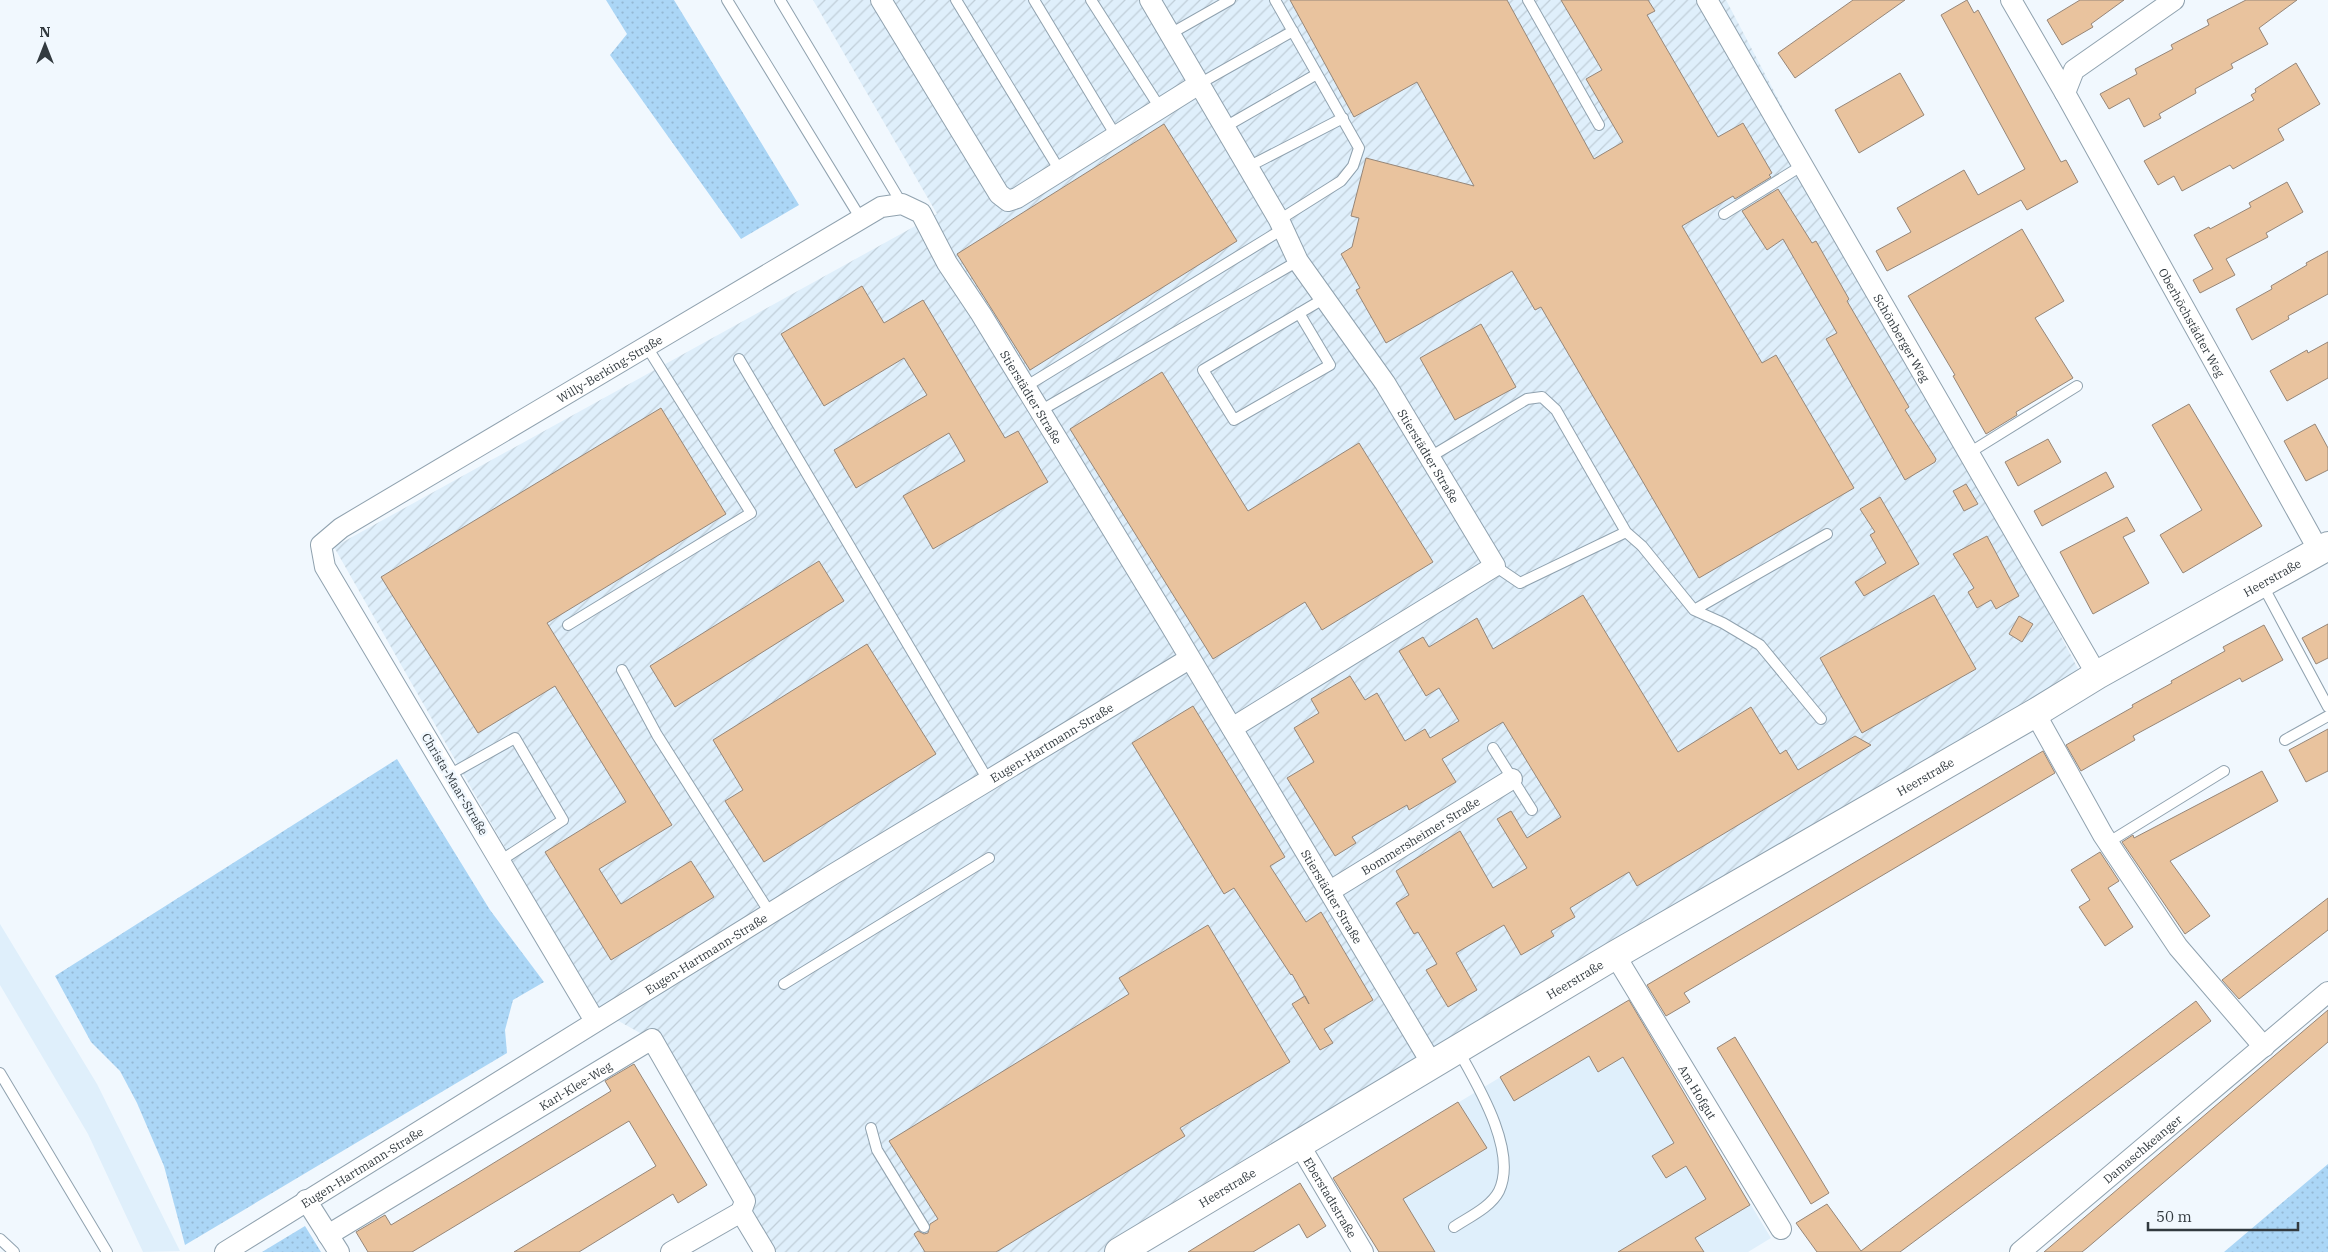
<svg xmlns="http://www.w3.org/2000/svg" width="2328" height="1252" viewBox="0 0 2328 1252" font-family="'IBM Plex Serif',serif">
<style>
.built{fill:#dfeffb}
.industrial{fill:url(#industrial-furrows)}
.grass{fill:url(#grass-dots)}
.building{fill:#e9c39e;stroke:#968678}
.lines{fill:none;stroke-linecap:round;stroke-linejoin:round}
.lane-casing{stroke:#90a2af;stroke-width:12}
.street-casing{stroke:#90a2af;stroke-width:22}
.secondary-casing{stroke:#90a2af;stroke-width:30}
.lane{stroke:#fff;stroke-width:10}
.street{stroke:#fff;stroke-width:20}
.secondary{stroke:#fff;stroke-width:28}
.labels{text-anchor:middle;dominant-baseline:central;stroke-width:5;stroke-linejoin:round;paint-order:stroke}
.street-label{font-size:12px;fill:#323a3f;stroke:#f1f8fe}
</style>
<defs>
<pattern id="industrial-furrows" width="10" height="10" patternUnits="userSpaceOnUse" patternTransform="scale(1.25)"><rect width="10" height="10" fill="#dfeffb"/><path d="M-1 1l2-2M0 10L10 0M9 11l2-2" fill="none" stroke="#c0ced8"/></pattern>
<pattern id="grass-dots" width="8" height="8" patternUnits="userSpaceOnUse" patternTransform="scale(1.25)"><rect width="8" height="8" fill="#abd6f6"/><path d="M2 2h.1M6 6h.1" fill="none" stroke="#94b8d4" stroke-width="1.8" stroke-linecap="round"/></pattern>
</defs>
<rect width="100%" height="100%" fill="#f1f8fe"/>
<path class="built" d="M 0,924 L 97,1084 L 180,1251 L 143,1252 L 88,1134 L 0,985 Z
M 1627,1001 L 1771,1238 L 1748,1252 L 1379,1252 L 1333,1178 Z"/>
<path class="industrial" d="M 813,0 L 1726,0 L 2086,684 L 1123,1252 L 768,1252 L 642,1034 L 597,1009 L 334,547 L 937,214 Z"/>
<path class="grass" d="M 606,0 L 674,0 L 799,205 L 741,239 L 610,55 L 627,34 Z
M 397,759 L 490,910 L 544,982 L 513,1000 L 505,1030 L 507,1053 L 185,1245 L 164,1166 L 137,1103 L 120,1071 L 91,1042 L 55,976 Z
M 2328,1164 L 2328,1252 L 2224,1252 Z
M 305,1226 L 321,1252 L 262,1252 Z"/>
<path class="building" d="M 1290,0 L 1507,0 L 1594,159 L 1623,142 L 1586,79 L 1602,70 L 1561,0 L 1648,0 L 1655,11 L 1647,15 L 1718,137 L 1743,123 L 1772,173 L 1769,175 L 1771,177 L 1735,199 L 1733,196 L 1682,226 L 1762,363 L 1776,355 L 1854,488 L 1699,578 L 1541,307 L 1535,310 L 1512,271 L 1386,343 L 1356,290 L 1360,288 L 1341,254 L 1352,247 L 1359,218 L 1351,216 L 1366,158 L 1474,186 L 1417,82 L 1354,117 Z
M 1853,0 L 1905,0 L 1795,78 L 1778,53 Z
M 1967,0 L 1974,13 L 1978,10 L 2061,162 L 2066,160 L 2078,182 L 2027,210 L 2021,200 L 1887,271 L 1876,251 L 1911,232 L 1897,208 L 1964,170 L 1978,195 L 2025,169 L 1941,15 Z
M 2080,0 L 2124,0 L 2091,24 L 2093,27 L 2062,45 L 2047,20 Z
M 2246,0 L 2297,0 L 2259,28 L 2268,44 L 2231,64 L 2233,68 L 2195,89 L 2196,93 L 2159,114 L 2161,118 L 2144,127 L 2129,98 L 2109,109 L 2100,94 L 2137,74 L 2135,69 L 2173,49 L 2171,45 L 2209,25 L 2207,20 Z
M 2296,63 L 2320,104 L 2278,129 L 2284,140 L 2233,169 L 2230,165 L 2182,191 L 2174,176 L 2158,185 L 2144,161 L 2254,100 L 2251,95 L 2256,92 L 2255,89 Z
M 1900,73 L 1924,115 L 1859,153 L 1835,110 Z
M 1164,124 L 1237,241 L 1030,370 L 957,254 Z
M 2287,182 L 2303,212 L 2266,233 L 2268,237 L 2226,259 L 2235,275 L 2200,293 L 2193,280 L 2213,269 L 2194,235 L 2209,227 L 2210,229 L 2251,207 L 2249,203 Z
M 1778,189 L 1812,243 L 1816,241 L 1849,299 L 1847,301 L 1909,407 L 1905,410 L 1936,459 L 1935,462 L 1905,480 L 1826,339 L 1837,333 L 1783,239 L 1767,250 L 1742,211 Z
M 2022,229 L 2064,301 L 2035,318 L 2073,378 L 2016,412 L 2017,415 L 1986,434 L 1953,376 L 1955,375 L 1908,296 Z
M 2328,251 L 2328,294 L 2288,316 L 2289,319 L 2252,340 L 2236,309 L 2272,289 L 2271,286 L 2307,265 L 2306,263 Z
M 862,286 L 884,323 L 923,300 L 1005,438 L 1018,431 L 1048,482 L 933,549 L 903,496 L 965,461 L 949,433 L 856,488 L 834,450 L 927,395 L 904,358 L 824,406 L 781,334 Z
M 1481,324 L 1516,387 L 1455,420 L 1420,358 Z
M 2328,342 L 2328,378 L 2287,401 L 2270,371 L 2307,350 L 2308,353 Z
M 1162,372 L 1248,511 L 1359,443 L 1433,562 L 1322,630 L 1305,602 L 1213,659 L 1070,429 Z
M 2189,404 L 2262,526 L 2183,573 L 2160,535 L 2202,510 L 2152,425 Z
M 661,408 L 726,514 L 547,623 L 672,825 L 599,869 L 621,904 L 691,861 L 714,897 L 611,960 L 545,852 L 626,802 L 555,686 L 478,733 L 381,577 Z
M 2315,424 L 2328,448 L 2328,470 L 2306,481 L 2284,441 Z
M 2048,439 L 2061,462 L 2018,486 L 2005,462 Z
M 2106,472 L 2114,487 L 2042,526 L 2034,511 Z
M 1966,484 L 1978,504 L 1964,511 L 1953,491 Z
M 1880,497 L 1919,564 L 1864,596 L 1855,582 L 1886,563 L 1870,535 L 1875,532 L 1860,509 Z
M 2127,517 L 2135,531 L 2123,537 L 2149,583 L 2093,614 L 2060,552 Z
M 1987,536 L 2019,596 L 1996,609 L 1991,600 L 1977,608 L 1968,592 L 1974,588 L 1953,554 Z
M 819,561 L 844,601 L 675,707 L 650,666 Z
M 1583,595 L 1678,752 L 1751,707 L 1780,754 L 1786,750 L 1798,770 L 1855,736 L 1871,745 L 1637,886 L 1629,872 L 1570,908 L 1575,917 L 1551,931 L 1554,936 L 1521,955 L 1504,925 L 1456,953 L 1477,990 L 1448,1007 L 1426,970 L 1437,964 L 1418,932 L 1414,934 L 1396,903 L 1409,895 L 1396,871 L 1460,831 L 1493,888 L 1527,868 L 1497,819 L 1511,811 L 1527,838 L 1561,817 L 1503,722 L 1442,759 L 1456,782 L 1409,810 L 1407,805 L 1352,837 L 1356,843 L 1335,856 L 1287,778 L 1314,762 L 1294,728 L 1319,713 L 1311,699 L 1350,676 L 1365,700 L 1377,693 L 1405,741 L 1425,729 L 1430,738 L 1459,721 L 1439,688 L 1426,696 L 1399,651 L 1423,637 L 1429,647 L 1477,618 L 1493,649 Z
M 1934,595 L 1976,669 L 1862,733 L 1820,658 Z
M 2019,616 L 2033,624 L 2022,642 L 2009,634 Z
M 2328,624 L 2328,658 L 2316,664 L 2302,638 Z
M 2264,625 L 2283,660 L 2242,682 L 2240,678 L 2133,736 L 2135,740 L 2081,771 L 2066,745 L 2133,707 L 2132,705 L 2172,683 L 2171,681 L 2225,651 L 2223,647 Z
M 867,644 L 936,754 L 764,862 L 725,801 L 743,790 L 713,740 Z
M 1193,706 L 1285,857 L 1270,866 L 1306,922 L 1321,912 L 1373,1000 L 1324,1029 L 1333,1043 L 1320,1050 L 1292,1004 L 1305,996 L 1309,1004 L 1292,974 L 1291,975 L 1234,888 L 1224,894 L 1132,743 Z
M 2328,729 L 2328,771 L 2306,782 L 2289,750 Z
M 2043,751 L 2055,773 L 1684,993 L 1690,1002 L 1666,1016 L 1647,985 Z
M 2262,771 L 2278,801 L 2170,861 L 2210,916 L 2185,934 L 2122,842 L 2133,835 L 2134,838 Z
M 2100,852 L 2119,881 L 2108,888 L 2133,927 L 2105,946 L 2079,907 L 2090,900 L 2071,870 Z
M 2328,898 L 2328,930 L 2239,999 L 2222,980 Z
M 1208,925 L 1290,1062 L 1180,1128 L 1185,1136 L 996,1252 L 925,1252 L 914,1234 L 918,1231 L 924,1234 L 928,1233 L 930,1224 L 938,1219 L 889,1141 L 1129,994 L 1119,978 Z
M 1629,1000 L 1750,1205 L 1695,1238 L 1704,1252 L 1618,1252 L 1706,1199 L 1686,1166 L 1666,1178 L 1652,1156 L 1674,1143 L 1623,1057 L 1598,1072 L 1589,1056 L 1514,1101 L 1500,1077 Z
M 2196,1001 L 2211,1021 L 1900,1252 L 1817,1252 L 1796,1223 L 1827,1204 L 1861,1251 Z
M 2328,1010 L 2328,1042 L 2087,1248 L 2082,1252 L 2044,1252 Z
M 1735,1037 L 1829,1193 L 1811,1204 L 1717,1048 Z
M 634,1064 L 707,1185 L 678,1203 L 673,1194 L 579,1252 L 514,1252 L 656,1166 L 629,1121 L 412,1252 L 368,1252 L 356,1232 L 385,1215 L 391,1225 L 466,1180 L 611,1091 L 605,1081 Z
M 1458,1102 L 1487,1148 L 1403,1199 L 1435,1252 L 1379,1252 L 1333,1178 Z
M 1300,1183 L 1326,1226 L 1307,1238 L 1299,1224 L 1253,1252 L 1188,1252 Z"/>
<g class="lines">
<defs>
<path id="lane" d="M 727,0 L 861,219
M 780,0 L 902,204
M 956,0 L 1060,171
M 1034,0 L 1116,136
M 1091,0 L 1160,108
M 1275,0 L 1359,148 L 1353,166 L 1341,181 L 1279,220
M 1528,0 L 1599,125
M 1170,34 L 1230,0
M 1199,84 L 1293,31
M 1225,127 L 1317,74
M 1248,167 L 1343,118
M 1724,214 L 1803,165
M 1299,313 L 1330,365 L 1234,420 L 1203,370 L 1325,298
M 739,359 L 988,780
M 1025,387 L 1283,229
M 1040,411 L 1298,261
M 1969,453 L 2077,386
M 1430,457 L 1527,399 L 1542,397 L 1556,410 L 1626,532
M 1495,566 L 1520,583 L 1626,532 L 1642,546 L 1694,610 L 1723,623 L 1760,645 L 1821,719
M 2262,584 L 2328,707
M 1694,610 L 1827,534
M 568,625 L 751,513 L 647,347
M 622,670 L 657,735 L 770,913
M 2285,740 L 2328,716
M 1493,748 L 1532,810
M 449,775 L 515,738 L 563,820 L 500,861
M 2109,842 L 2224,771
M 784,984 L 989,858
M 0,1073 L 107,1252
M 871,1128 L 877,1150 L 924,1227
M 1454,1227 C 1469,1217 1491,1207 1499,1191 C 1518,1151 1477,1084 1458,1050
M 0,1239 L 14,1252"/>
<g id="street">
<path d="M 881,0 L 999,194 L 1008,201 L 1017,198 L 1199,84"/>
<path id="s1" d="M 1150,0 L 1279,220 L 1298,261 L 1385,383 L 1495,566 L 1232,728"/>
<path id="s2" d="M 1707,0 L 2097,675"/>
<path d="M 2011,0 L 2065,93"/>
<path id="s3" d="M 2174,0 L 2074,70 L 2065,93 L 2319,551"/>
<path d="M 2035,713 L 2103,835 L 2178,947 L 2264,1047"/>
<path id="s4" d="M 1330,891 L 1512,779"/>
<path id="s5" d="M 1615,955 L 1781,1229"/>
<path id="s6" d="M 595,1021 L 325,567 L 321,545 L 341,528 L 881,207 L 902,204 L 921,213 L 947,263 L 981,314 L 1168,621 L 1432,1064"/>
<path id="s7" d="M 1299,1144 L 1363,1252"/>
<path d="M 306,1200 L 339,1252"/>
<path id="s8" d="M 328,1235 L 652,1039 L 745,1201 L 741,1212"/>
<path id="s9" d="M 225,1252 L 832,875 L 1189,659"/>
<path d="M 671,1252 L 741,1212 L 765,1252"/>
<path id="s10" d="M 2020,1252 L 2328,992"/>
</g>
<g id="secondary">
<path id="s11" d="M 1119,1252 L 1615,955 L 2035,713 L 2097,675 L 2328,546"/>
</g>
</defs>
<use href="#lane" class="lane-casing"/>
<use href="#street" class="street-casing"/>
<use href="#secondary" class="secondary-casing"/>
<use href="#lane" class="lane"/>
<use href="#street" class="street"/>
<use href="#secondary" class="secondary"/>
</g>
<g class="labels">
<g class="street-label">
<text stroke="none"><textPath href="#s3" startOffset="409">Oberhöchstädter Weg</textPath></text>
<text stroke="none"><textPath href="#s2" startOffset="390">Schönberger Weg</textPath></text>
<text stroke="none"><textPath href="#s6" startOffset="889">Willy-Berking-Straße</textPath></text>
<text stroke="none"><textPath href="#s6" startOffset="1462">Stierstädter Straße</textPath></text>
<text stroke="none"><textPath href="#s1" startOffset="535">Stierstädter Straße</textPath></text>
<text stroke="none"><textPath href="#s11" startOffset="1336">Heerstraße</textPath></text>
<text stroke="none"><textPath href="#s9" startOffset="971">Eugen-Hartmann-Straße</textPath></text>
<text stroke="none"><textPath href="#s11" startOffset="936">Heerstraße</textPath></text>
<text transform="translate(455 784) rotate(59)">Christa-Maar-Straße</text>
<text stroke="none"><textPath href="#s4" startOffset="106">Bommersheimer Straße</textPath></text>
<text stroke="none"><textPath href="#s6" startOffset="2045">Stierstädter Straße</textPath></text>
<text stroke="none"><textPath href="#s9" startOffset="566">Eugen-Hartmann-Straße</textPath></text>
<text stroke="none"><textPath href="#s11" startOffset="531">Heerstraße</textPath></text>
<text stroke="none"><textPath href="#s8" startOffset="289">Karl-Klee-Weg</textPath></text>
<text stroke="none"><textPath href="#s5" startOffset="160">Am Hofgut</textPath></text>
<text stroke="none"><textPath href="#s10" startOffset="160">Damaschkeanger</textPath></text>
<text stroke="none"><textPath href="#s9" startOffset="161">Eugen-Hartmann-Straße</textPath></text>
<text stroke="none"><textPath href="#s11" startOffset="126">Heerstraße</textPath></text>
<text stroke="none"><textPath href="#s7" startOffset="62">Eberstadtstraße</textPath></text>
</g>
</g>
<g transform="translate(45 45)" stroke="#f1f8fe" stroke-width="4" paint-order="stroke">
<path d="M0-4L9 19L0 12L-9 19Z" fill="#323a3f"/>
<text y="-8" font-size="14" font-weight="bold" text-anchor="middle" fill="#323a3f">N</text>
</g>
<path d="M2148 1222v8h150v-8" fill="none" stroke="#323a3f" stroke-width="2.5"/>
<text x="2156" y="1222" font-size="15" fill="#323a3f" stroke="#f1f8fe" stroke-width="4" paint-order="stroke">50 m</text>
</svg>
